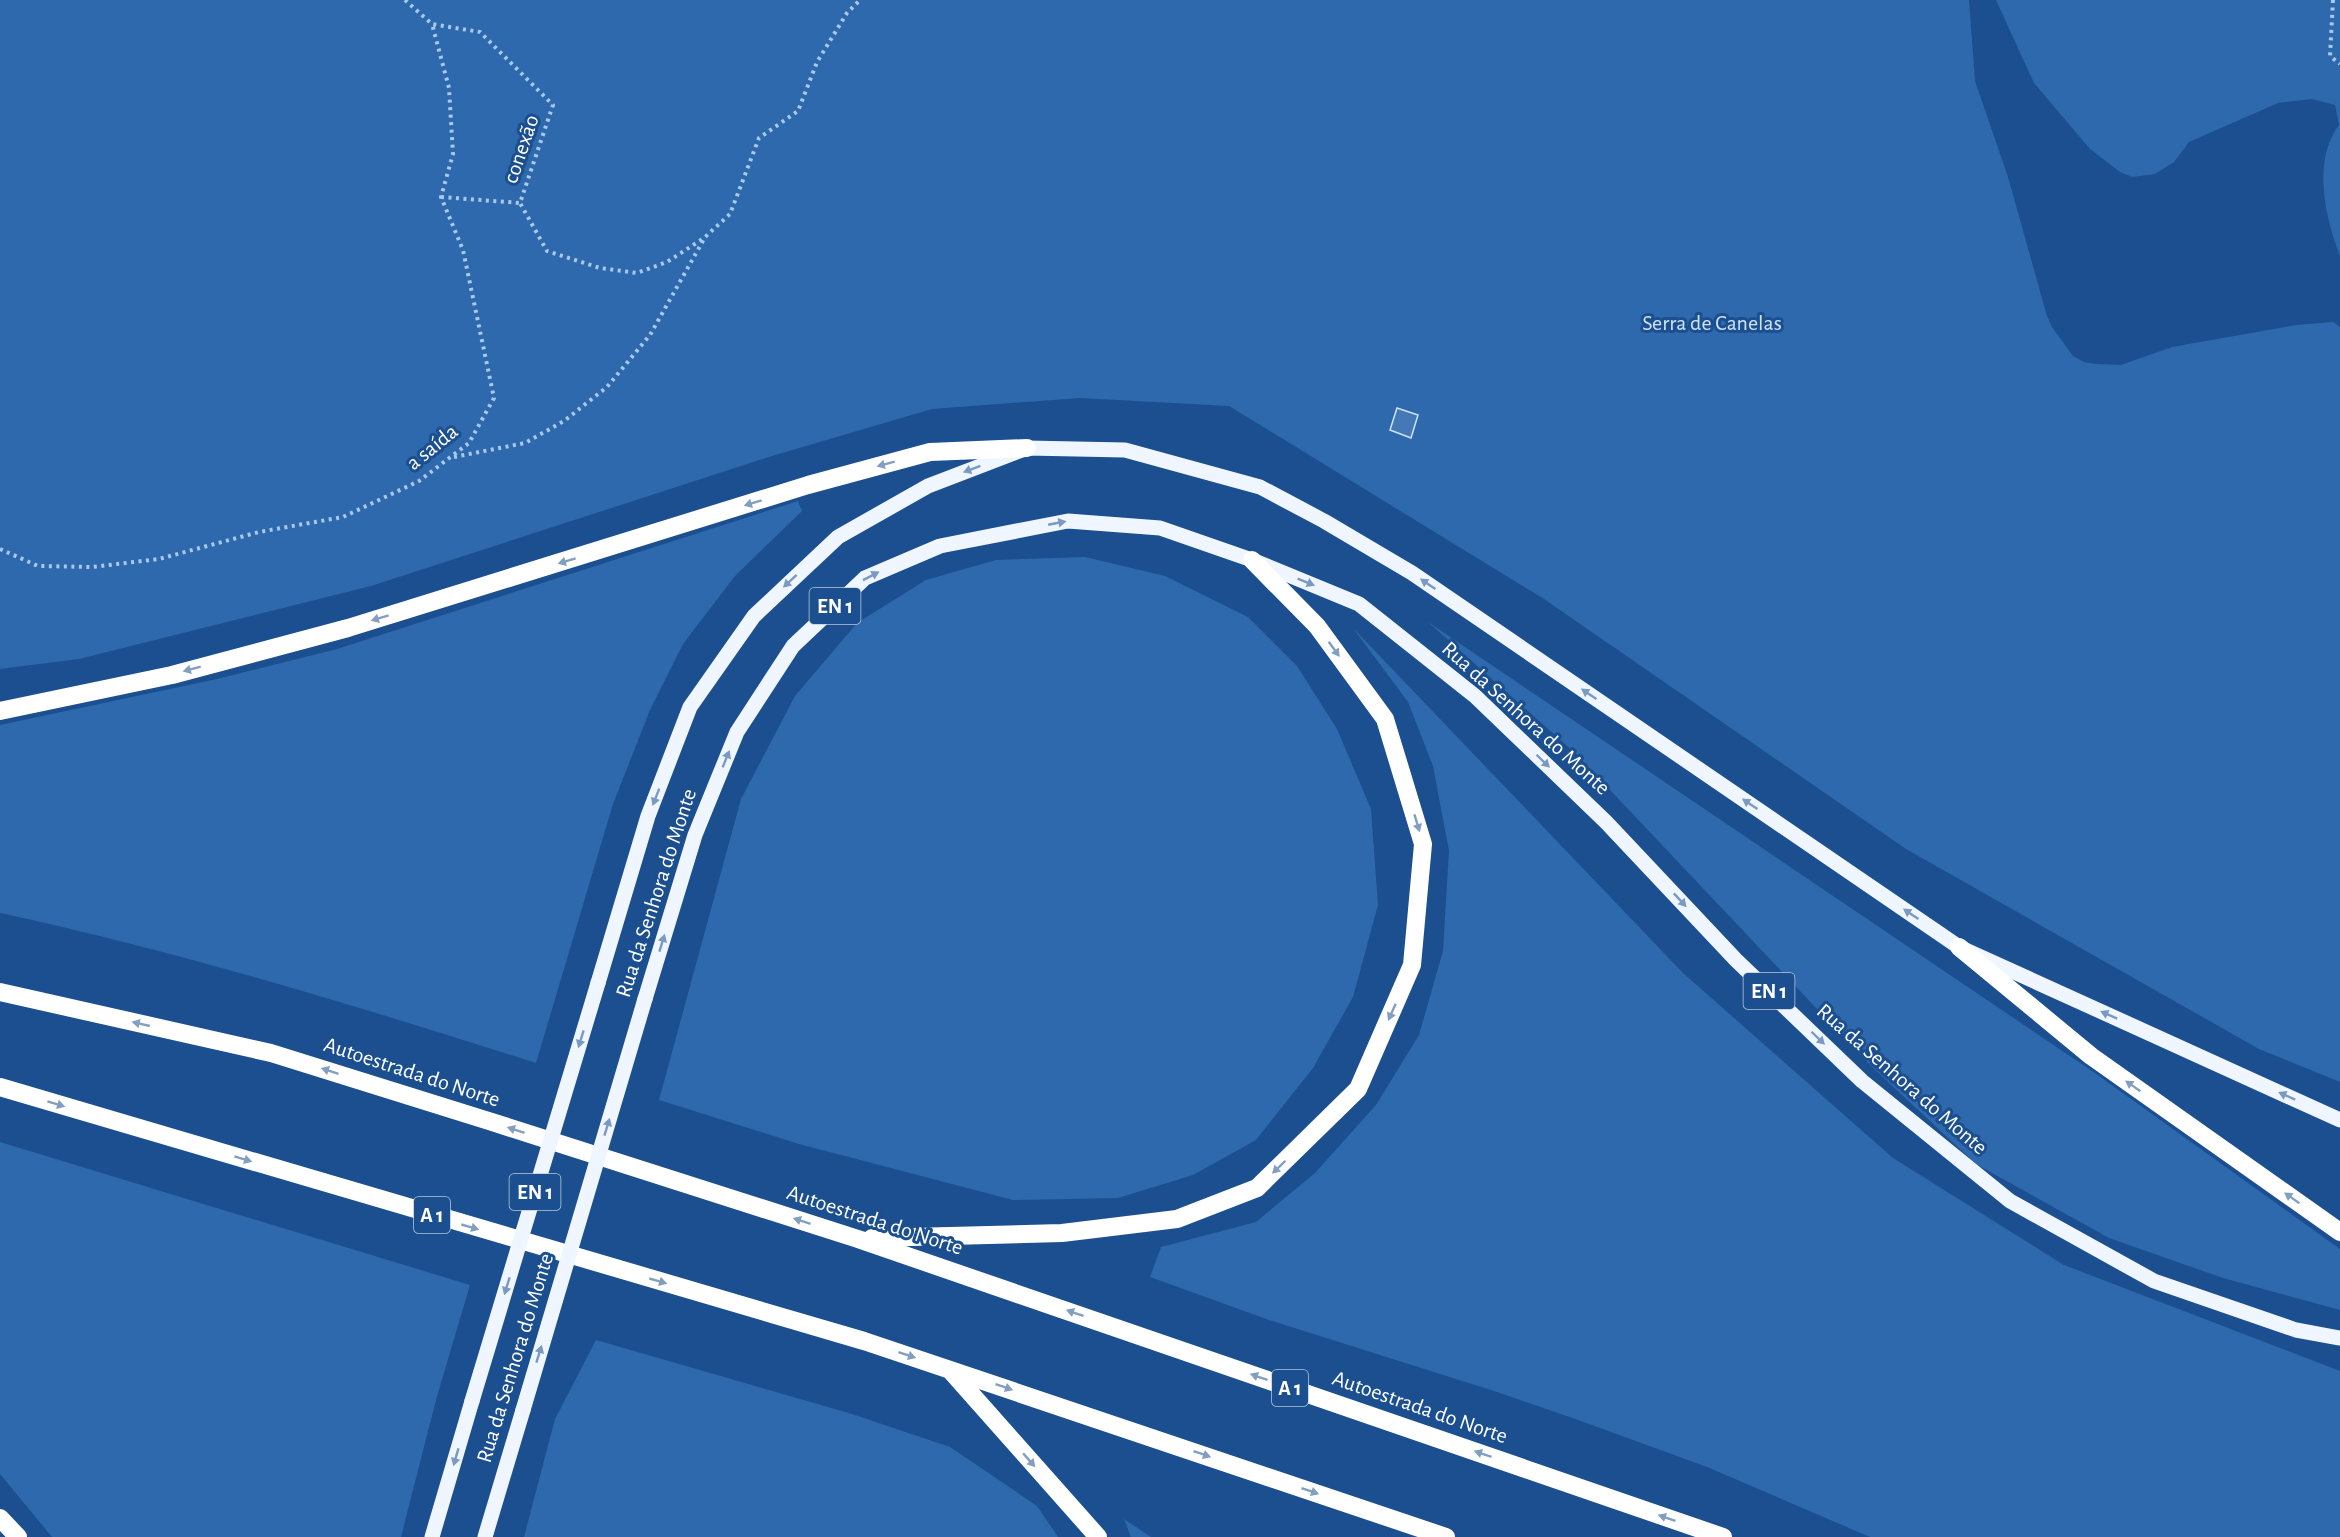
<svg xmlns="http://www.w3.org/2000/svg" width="2340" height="1537" viewBox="0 0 2340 1537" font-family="'Alegreya Sans',sans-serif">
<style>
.green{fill:#2e69ad}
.building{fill:#4478b7;stroke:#cfe3fa;stroke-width:1.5}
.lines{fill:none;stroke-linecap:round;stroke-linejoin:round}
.path{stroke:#a9c9ee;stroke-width:4;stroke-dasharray:3 4.5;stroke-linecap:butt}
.primary{stroke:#f0f6ff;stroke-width:15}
.highway{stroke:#fff;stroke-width:18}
.primary-bridge{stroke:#f0f6ff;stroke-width:15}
.oneway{fill:#829ec1}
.oneway2{fill:#7b9ac1}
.labels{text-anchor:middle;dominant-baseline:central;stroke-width:6;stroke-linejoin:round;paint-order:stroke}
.shield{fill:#1b4f8f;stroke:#bbcadd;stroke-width:1.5}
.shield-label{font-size:21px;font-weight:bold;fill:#fff}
.street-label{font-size:22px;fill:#fff;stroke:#1b4f8f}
.park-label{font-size:22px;fill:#cfe3fa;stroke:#1b4f8f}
</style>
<rect width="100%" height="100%" fill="#1b4f8f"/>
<path class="green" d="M 0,0 L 1969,0 L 1975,81 L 2008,177 L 2047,316 L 2052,327 L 2073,356 L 2084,362 L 2096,364 L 2121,365 L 2172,347 L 2296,325 L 2333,322 L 2340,327 L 2340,1082 L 2259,1049 L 1906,849 L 1544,599 L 1229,406 L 1080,398 L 932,409 L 772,456 L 371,586 L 79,659 L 0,669 Z
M 1996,0 L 2340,0 L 2340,256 C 2325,217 2312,161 2339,125 L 2335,105 L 2312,99 L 2278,103 L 2189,142 L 2174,162 L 2155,174 L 2132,177 L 2120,172 L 2090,149 L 2034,83 Z
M 798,501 L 802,511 L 735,576 L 683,644 L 650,710 L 613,804 L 536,1063 C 360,1007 182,952 0,913 L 0,725 L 217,679 L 337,649 Z
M 1085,557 L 1165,576 L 1248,617 L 1297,666 L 1337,729 L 1371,809 L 1378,905 L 1353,997 L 1313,1068 L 1256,1140 L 1193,1175 L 1118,1198 L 1013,1200 L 799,1144 L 659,1100 L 741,799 L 795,696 L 857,623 L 926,580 L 996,560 Z
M 1428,622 L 2092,1071 L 2340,1249 L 2340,1310 L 2223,1278 L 2109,1238 L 1976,1164 L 1870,1065 L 1576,754 Z
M 1353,628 L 1683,973 L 1893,1158 L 2064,1265 L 2340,1371 L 2340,1537 L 1870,1537 L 1707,1467 L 1581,1421 L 1494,1391 L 1269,1320 L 1150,1277 L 1161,1247 L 1256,1222 L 1315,1173 L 1376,1105 L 1419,1035 L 1443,951 L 1449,851 L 1433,766 L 1408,702 Z
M 0,1142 L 470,1285 L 436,1400 L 401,1537 L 52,1537 L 0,1474 Z
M 596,1340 L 852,1414 L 950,1447 L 1037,1506 L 1058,1537 L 524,1537 L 555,1419 Z
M 1124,1519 L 1151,1537 L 1131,1537 Z"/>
<path class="building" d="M 1397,408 L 1418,415 L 1411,438 L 1390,430 Z"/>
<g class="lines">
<path class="path" d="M 405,0 L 432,24 L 480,32 L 553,105 L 520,203 L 547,251 L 600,268 L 637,273 L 667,262 L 704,238 L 730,214 L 759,138 L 798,111 L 817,62 L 847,13 L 860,0
M 2333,0 L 2330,56 L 2340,64
M 441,197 L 520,203
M 454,457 L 525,443 L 564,421 L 607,387 L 650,335 L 704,239
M 0,549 L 38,566 L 92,567 L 159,559 L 259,532 L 343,517 L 419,481 L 469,443 L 494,398 L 463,250 L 441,197 L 453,154 L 449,88 L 432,24"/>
<path class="primary" d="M 598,983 L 648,816 L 690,707 L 754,616 L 838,537 L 928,486 L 1027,448 L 1125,450 L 1260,487 L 1324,521 L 1412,573 L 1959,947 L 2340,1120
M 645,999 L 695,835 L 737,732 L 793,646 L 865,578 L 940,546 L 1068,521 L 1160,528 L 1252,560 L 1359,604 L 1475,696 L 1606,822 L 1736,960 L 1862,1081 L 2010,1201 L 2154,1281 L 2296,1330 L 2340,1338
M 432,1537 L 472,1401
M 485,1537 L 523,1410"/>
<path class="highway" d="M 0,711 L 172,675 L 348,628 L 808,485 L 930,452 L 1027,448
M 1959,947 L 2091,1056 L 2340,1232
M 0,992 L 271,1053 L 492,1122 L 858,1239 L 1723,1537
M 0,1087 L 864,1341 L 1446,1537
M 872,1238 L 1062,1233 L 1177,1219 L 1257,1188 L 1358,1089 L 1412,965 L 1423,844 L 1385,719 L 1317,626 L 1252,560
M 950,1370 L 1098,1537
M 0,1518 L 18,1537"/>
<path class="primary-bridge" d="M 472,1401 L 598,983
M 523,1410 L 645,999"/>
</g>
<defs><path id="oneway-solid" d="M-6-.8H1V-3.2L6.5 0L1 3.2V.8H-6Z" transform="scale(1.5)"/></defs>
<g class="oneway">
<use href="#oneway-solid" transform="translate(886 464) rotate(165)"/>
<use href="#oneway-solid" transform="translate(753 503) rotate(163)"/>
<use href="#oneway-solid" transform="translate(567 561) rotate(163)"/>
<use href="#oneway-solid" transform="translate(380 618) rotate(163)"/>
<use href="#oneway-solid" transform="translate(1334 649) rotate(54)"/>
<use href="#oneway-solid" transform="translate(192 669) rotate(165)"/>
<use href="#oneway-solid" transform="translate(1417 823) rotate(73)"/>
<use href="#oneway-solid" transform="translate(1392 1012) rotate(114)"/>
<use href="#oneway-solid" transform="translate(141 1024) rotate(-167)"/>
<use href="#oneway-solid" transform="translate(330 1071) rotate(-162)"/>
<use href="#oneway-solid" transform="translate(2133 1086) rotate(-145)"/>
<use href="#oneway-solid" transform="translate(56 1104) rotate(17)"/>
<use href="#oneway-solid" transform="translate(516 1130) rotate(-162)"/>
<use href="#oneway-solid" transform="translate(243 1159) rotate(17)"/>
<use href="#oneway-solid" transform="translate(1279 1167) rotate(136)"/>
<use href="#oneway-solid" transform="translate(2292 1198) rotate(-145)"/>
<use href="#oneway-solid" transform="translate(802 1221) rotate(-162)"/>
<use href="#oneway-solid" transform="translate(470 1227) rotate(16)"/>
<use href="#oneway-solid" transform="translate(658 1281) rotate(16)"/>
<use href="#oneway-solid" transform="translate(1075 1313) rotate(-161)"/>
<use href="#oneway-solid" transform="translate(907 1355) rotate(18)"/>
<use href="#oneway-solid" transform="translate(1259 1377) rotate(-161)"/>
<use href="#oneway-solid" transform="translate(1004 1387) rotate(19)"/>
<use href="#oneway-solid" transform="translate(1202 1454) rotate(19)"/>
<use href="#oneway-solid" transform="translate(1483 1454) rotate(-161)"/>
<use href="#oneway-solid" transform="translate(1029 1460) rotate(49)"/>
<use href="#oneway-solid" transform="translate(1310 1491) rotate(19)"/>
<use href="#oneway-solid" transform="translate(1667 1518) rotate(-161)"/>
</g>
<g class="oneway2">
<use href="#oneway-solid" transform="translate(972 469) rotate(159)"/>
<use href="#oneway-solid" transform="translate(1057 523) rotate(-11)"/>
<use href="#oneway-solid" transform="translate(871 576) rotate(-27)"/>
<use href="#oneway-solid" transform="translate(790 581) rotate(137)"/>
<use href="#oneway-solid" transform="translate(1306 582) rotate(22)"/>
<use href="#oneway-solid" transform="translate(1428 584) rotate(-146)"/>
<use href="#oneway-solid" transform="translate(1589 694) rotate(-146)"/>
<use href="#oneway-solid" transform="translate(726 759) rotate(-68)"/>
<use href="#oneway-solid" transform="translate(1543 761) rotate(44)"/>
<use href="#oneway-solid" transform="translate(656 797) rotate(111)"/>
<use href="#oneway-solid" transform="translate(1750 804) rotate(-146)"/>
<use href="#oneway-solid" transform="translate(1680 900) rotate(47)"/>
<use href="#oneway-solid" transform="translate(1911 914) rotate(-146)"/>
<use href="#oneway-solid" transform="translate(662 943) rotate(-73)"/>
<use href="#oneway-solid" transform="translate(2109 1015) rotate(-156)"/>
<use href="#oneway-solid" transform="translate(1818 1038) rotate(44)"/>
<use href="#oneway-solid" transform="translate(581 1039) rotate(107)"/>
<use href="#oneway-solid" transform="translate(2287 1096) rotate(-156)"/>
<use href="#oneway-solid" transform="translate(607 1127) rotate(-73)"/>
<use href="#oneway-solid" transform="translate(507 1286) rotate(107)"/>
<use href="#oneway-solid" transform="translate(539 1354) rotate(-73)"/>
<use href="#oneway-solid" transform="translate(456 1457) rotate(106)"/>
</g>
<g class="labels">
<g class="shield">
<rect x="809.5" y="588" width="51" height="36" rx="4.5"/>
<rect x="1743.5" y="973" width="51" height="36" rx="4.5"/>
<rect x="509.5" y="1174" width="51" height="36" rx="4.5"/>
<rect x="414" y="1197" width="36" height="36" rx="4.5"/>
<rect x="1272" y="1370" width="36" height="36" rx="4.5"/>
</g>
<g class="shield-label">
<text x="835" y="606">EN 1</text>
<text x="1769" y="991">EN 1</text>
<text x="535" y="1192">EN 1</text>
<text x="432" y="1215">A 1</text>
<text x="1290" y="1388">A 1</text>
</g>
<g class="street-label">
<text transform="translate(521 149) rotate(-71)">conexão</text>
<text transform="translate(432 447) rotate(-39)">a saída</text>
<text transform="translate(1526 718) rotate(42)">Rua da Senhora do Monte</text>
<text transform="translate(656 893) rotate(-72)">Rua da Senhora do Monte</text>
<text transform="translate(412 1072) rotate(18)">Autoestrada do Norte</text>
<text transform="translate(1902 1079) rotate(41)">Rua da Senhora do Monte</text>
<text transform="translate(875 1220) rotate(18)">Autoestrada do Norte</text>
<text transform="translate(515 1358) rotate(-73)">Rua da Senhora do Monte</text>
<text transform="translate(1420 1407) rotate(19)">Autoestrada do Norte</text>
</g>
<g class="park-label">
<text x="1712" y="323">Serra de Canelas</text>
</g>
</g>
</svg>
